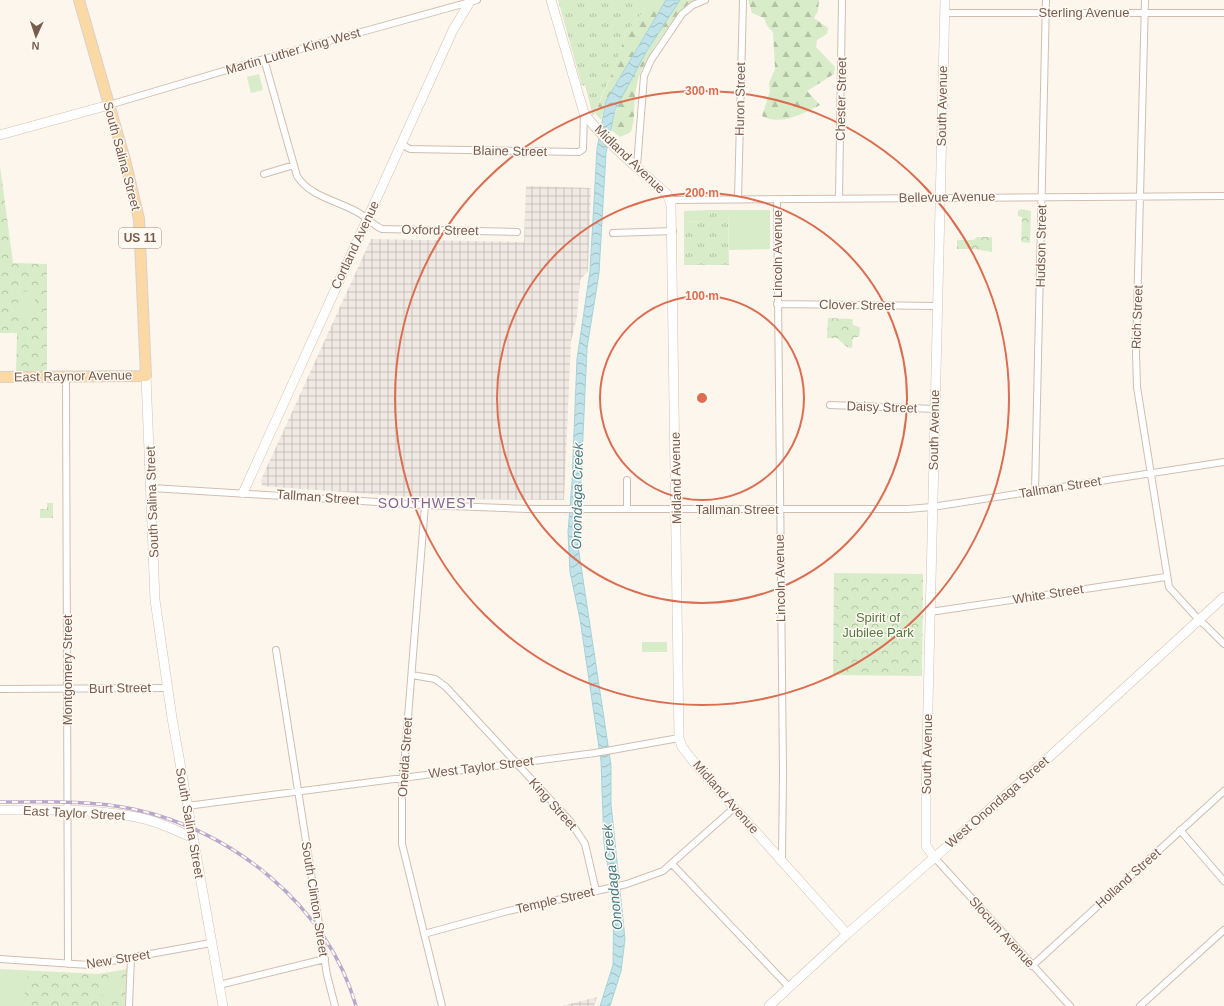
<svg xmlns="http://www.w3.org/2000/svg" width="1224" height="1006" viewBox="0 0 1224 1006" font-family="Arial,sans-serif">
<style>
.industrial{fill:url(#industrial-grid)}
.grass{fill:url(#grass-tufts)}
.forest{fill:url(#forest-firs)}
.park{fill:url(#park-crowns)}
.garden{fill:#d8ecc9}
.water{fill:url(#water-waves);stroke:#a5d3da}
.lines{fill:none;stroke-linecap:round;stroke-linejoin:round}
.street-casing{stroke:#d1beb0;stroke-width:8}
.secondary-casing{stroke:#d6c0b0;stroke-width:10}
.primary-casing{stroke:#dad1cd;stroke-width:12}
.street{stroke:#fff;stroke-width:6}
.secondary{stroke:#fff;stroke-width:9}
.primary{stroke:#fbd9a5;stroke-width:10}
.rail-casing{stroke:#b9a8c9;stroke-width:3.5}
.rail{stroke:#fffaf3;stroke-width:2;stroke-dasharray:6;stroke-linecap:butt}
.ring{fill:none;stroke:#dc6d51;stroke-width:2}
.labels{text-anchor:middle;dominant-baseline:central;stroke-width:3;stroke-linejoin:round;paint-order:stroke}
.shield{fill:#fffaf3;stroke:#a28b7f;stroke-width:1}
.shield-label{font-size:12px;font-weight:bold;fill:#7a5c4d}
.street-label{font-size:13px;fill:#7a5c4d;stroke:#fffaf3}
.park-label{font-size:13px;fill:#537a41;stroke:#fffaf3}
.water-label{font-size:14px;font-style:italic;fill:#437c86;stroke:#fffaf3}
.neighbourhood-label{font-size:14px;letter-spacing:1px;fill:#846695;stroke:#fffaf3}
.centre{fill:#dc6d51;stroke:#fffaf3;stroke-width:2}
.ring-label{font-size:12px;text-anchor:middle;font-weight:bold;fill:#dc6d51;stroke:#fffaf3;stroke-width:3;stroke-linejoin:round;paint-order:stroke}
</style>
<defs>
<pattern id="industrial-grid" width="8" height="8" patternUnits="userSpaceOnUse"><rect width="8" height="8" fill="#efe9e4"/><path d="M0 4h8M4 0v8" fill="none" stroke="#c7c0bb"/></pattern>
<pattern id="grass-tufts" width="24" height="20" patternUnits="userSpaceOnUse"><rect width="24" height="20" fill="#d8ecc9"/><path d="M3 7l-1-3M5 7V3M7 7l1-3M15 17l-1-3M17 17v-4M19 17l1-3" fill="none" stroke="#b4c2a5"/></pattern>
<pattern id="forest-firs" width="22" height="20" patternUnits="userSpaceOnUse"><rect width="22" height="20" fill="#d8ecc9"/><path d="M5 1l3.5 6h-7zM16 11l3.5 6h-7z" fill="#b4c2a5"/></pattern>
<pattern id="park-crowns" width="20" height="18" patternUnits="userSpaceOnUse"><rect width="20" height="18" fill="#d8ecc9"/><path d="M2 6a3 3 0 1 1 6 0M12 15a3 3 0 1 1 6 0" fill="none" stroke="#b4c2a5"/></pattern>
<pattern id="water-waves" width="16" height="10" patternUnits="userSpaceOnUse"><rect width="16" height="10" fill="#bfe3e8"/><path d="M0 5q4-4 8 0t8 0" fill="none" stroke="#a0bbbe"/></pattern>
</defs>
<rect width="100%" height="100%" fill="#fdf6ec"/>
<path class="industrial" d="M 526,186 L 591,188 L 588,271 L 580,280 L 577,317 L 571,341 L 564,500 L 439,499 L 262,486 L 261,480 L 371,239 L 524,242 Z
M 597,997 L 594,1006 L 562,1006 Z"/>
<path class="grass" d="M 558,0 L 653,0 L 627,31 L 613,71 L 593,116 L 585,85 L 582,86 Z
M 710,210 L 728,210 L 729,265 L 684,265 L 684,222 L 709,221 Z"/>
<path class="forest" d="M 653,0 L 666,0 L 606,101 L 601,120 L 595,113 L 613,71 L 627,31 Z
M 680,0 L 695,0 C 677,9 641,64 637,84 C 633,100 636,117 631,132 L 620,137 L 611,130 C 618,94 638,64 658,33 C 665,22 671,10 680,0 Z
M 748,0 L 819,0 L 818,11 L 814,18 L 828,28 L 827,34 L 817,40 L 816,47 L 835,67 L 834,74 L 807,91 L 820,105 C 803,114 781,126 762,116 L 770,91 L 769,83 L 775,69 L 773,32 L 767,26 L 764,18 L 752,13 Z"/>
<path class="park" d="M 0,166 L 13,263 L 47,264 L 47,371 L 16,371 L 17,333 L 0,333 Z
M 1021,209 L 1031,211 L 1030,243 L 1021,242 L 1022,217 L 1018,216 L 1018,211 Z
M 977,237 L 992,237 L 992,252 L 974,249 L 957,249 L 957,240 L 974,240 Z
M 828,318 L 852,319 L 853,325 L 860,327 L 859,337 L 853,337 L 852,348 L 847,347 L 837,338 L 827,338 Z
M 47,503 L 53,503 L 53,518 L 40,518 L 40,509 L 47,509 Z
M 834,573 L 923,574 L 922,676 L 833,675 Z
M 0,969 L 98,974 L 127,969 L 125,1006 L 0,1006 Z"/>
<path class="garden" d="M 259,74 L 263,90 L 251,93 L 247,77 Z
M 710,210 L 710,221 L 684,222 L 684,211 Z
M 728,210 L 770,210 L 770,249 L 729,250 Z
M 18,291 L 35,292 L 34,316 L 18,316 Z
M 642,642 L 667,642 L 667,652 L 642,652 Z
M 0,971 L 28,974 L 23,1004 L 21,1006 L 0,1006 Z
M 103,977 L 119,978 L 118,1000 L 102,999 Z"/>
<path class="water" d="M 666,0 L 680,0 L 646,52 L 615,110 L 606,153 L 599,273 L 587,348 L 578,546 L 611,765 L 611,804 L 625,939 L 621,971 L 610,1006 L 600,1006 L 613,965 L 614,902 L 604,844 L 601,761 L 580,619 L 570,572 L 568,532 L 572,482 L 577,359 L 590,271 L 597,149 L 606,101 Z"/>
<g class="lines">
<defs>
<path id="street" d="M 1145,0 L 1136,353 L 1137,387 L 1169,587 L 1199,620 L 1206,626 L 1224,644
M 944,13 L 1224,13
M 264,59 L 297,176 C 310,197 339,201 359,213 C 367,218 373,225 382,229 L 517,232
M 109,105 L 264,59 L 477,0
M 401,144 L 410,149 L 579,152 L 583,149 L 584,113
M 637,166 L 644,76 L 651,60 L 682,14 L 693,5 L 705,0
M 264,174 L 294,165
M 738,199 L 743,0
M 777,199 L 783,772 L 782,860
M 839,199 L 842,0
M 670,200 L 1224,196
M 613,233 L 673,231
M 777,304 L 937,306
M 66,376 L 68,964
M 830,405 L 935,409
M 152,488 L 425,505 L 527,509 L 908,509 L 932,507 L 1224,462
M 1035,491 L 1046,0
M 425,505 L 402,792 L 402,844 L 442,1006
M 627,509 L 627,480
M 930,612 L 1166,577
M 276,650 L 327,975 L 335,1006
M 412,675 L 435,679 L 446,687 L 570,821 L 585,844 L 596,891
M 0,689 L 167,688
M 187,806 L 595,753 L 679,738
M 1180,830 L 1224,881
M 934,857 L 1070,1006
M 672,864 L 789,987
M 424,934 L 508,911 L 627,884 L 663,871 L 734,808
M 0,959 L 89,965 L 211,943
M 1032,966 L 1224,791
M 219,985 L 325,959
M 129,1006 L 131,958
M 1140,1006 L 1224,930"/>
<path id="secondary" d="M 551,0 L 584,113 C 606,144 639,168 667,194 L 671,204 L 679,738 L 682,747 L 697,766 L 847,934
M 0,135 L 109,105
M 146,376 L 155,600 L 172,718 L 223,1006
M 243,493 L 453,30 L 471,0
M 0,810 C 47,810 96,808 141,818 C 159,822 176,830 193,838
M 934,857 L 926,846 L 926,788 L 945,0
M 769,1006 L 847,934 L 1046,760 L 1224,597"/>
<path id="primary" d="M 0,377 L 146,376 L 139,219 L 125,160 L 79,0"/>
</defs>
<use href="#street" class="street-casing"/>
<use href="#secondary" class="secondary-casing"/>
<use href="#primary" class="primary-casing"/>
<use href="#street" class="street"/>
<use href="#secondary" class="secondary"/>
<use href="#primary" class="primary"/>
<defs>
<path id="rail" d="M 0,802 C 44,802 89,800 133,809 C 233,830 327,906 356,1006"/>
</defs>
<use href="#rail" class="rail-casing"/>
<use href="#rail" class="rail"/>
</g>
<g class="ring">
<circle cx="702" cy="398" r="102"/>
<circle cx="702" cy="398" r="205"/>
<circle cx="702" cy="398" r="307"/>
</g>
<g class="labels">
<rect class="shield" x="119" y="228" width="42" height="20" rx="3"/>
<g class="shield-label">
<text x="140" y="238">US 11</text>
</g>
<g class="street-label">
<text x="1084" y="12">Sterling Avenue</text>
<text transform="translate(293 51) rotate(-16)">Martin Luther King West</text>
<text transform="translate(740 99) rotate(-89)">Huron Street</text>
<text transform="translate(841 99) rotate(-89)">Chester Street</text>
<text transform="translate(942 106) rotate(-89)">South Avenue</text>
<text transform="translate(510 151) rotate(1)">Blaine Street</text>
<text transform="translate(122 156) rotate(75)">South Salina Street</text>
<text transform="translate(630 159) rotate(44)">Midland Avenue</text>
<text transform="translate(947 197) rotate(-1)">Bellevue Avenue</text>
<text transform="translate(440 230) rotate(1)">Oxford Street</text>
<text transform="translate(355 245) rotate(-65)">Cortland Avenue</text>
<text transform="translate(1041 246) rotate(-89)">Hudson Street</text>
<text transform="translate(777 254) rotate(-90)">Lincoln Avenue</text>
<text transform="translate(857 305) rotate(1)">Clover Street</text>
<text transform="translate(1137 317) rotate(-88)">Rich Street</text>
<text transform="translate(73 376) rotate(-1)">East Raynor Avenue</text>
<text transform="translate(882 407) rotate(2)">Daisy Street</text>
<text transform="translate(934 430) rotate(-89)">South Avenue</text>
<text transform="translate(676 478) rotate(-91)">Midland Avenue</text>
<text transform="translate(1060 487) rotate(-9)">Tallman Street</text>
<text transform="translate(318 497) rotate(4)">Tallman Street</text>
<text transform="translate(152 502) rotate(-92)">South Salina Street</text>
<text x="737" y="509">Tallman Street</text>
<text transform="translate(780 578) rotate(-91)">Lincoln Avenue</text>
<text transform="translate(1048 594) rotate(-9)">White Street</text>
<text transform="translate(67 670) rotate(-90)">Montgomery Street</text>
<text transform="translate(120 688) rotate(-1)">Burt Street</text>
<text transform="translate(927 754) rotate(-89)">South Avenue</text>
<text transform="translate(405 757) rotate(-86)">Oneida Street</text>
<text transform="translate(481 767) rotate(-7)">West Taylor Street</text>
<text transform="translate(726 797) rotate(49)">Midland Avenue</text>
<text transform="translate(997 802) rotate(-41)">West Onondaga Street</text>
<text transform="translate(553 804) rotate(48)">King Street</text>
<text transform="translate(74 813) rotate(3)">East Taylor Street</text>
<text transform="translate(190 823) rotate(80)">South Salina Street</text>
<text transform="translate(1128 878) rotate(-42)">Holland Street</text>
<text transform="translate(315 899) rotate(81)">South Clinton Street</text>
<text transform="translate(555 900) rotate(-13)">Temple Street</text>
<text transform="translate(1002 932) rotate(48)">Slocum Avenue</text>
<text transform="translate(118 959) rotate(-9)">New Street</text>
</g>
<g class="park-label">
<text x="878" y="617">Spirit of<tspan x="878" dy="15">Jubilee Park</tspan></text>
</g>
<g class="water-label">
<text transform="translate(577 496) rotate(-89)">Onondaga Creek</text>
<text transform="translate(612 877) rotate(-96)">Onondaga Creek</text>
</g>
<g class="neighbourhood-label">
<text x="427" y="503">SOUTHWEST</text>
</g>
</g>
<circle cx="702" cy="398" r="6" class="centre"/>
<g class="ring-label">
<text x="702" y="95">300 m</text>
<text x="702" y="197">200 m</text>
<text x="702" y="300">100 m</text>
</g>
<g transform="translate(36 36) rotate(183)" stroke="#fffaf3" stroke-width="3" paint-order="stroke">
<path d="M0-3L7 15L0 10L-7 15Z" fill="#7a5c4d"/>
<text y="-6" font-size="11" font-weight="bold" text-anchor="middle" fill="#7a5c4d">N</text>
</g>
</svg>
